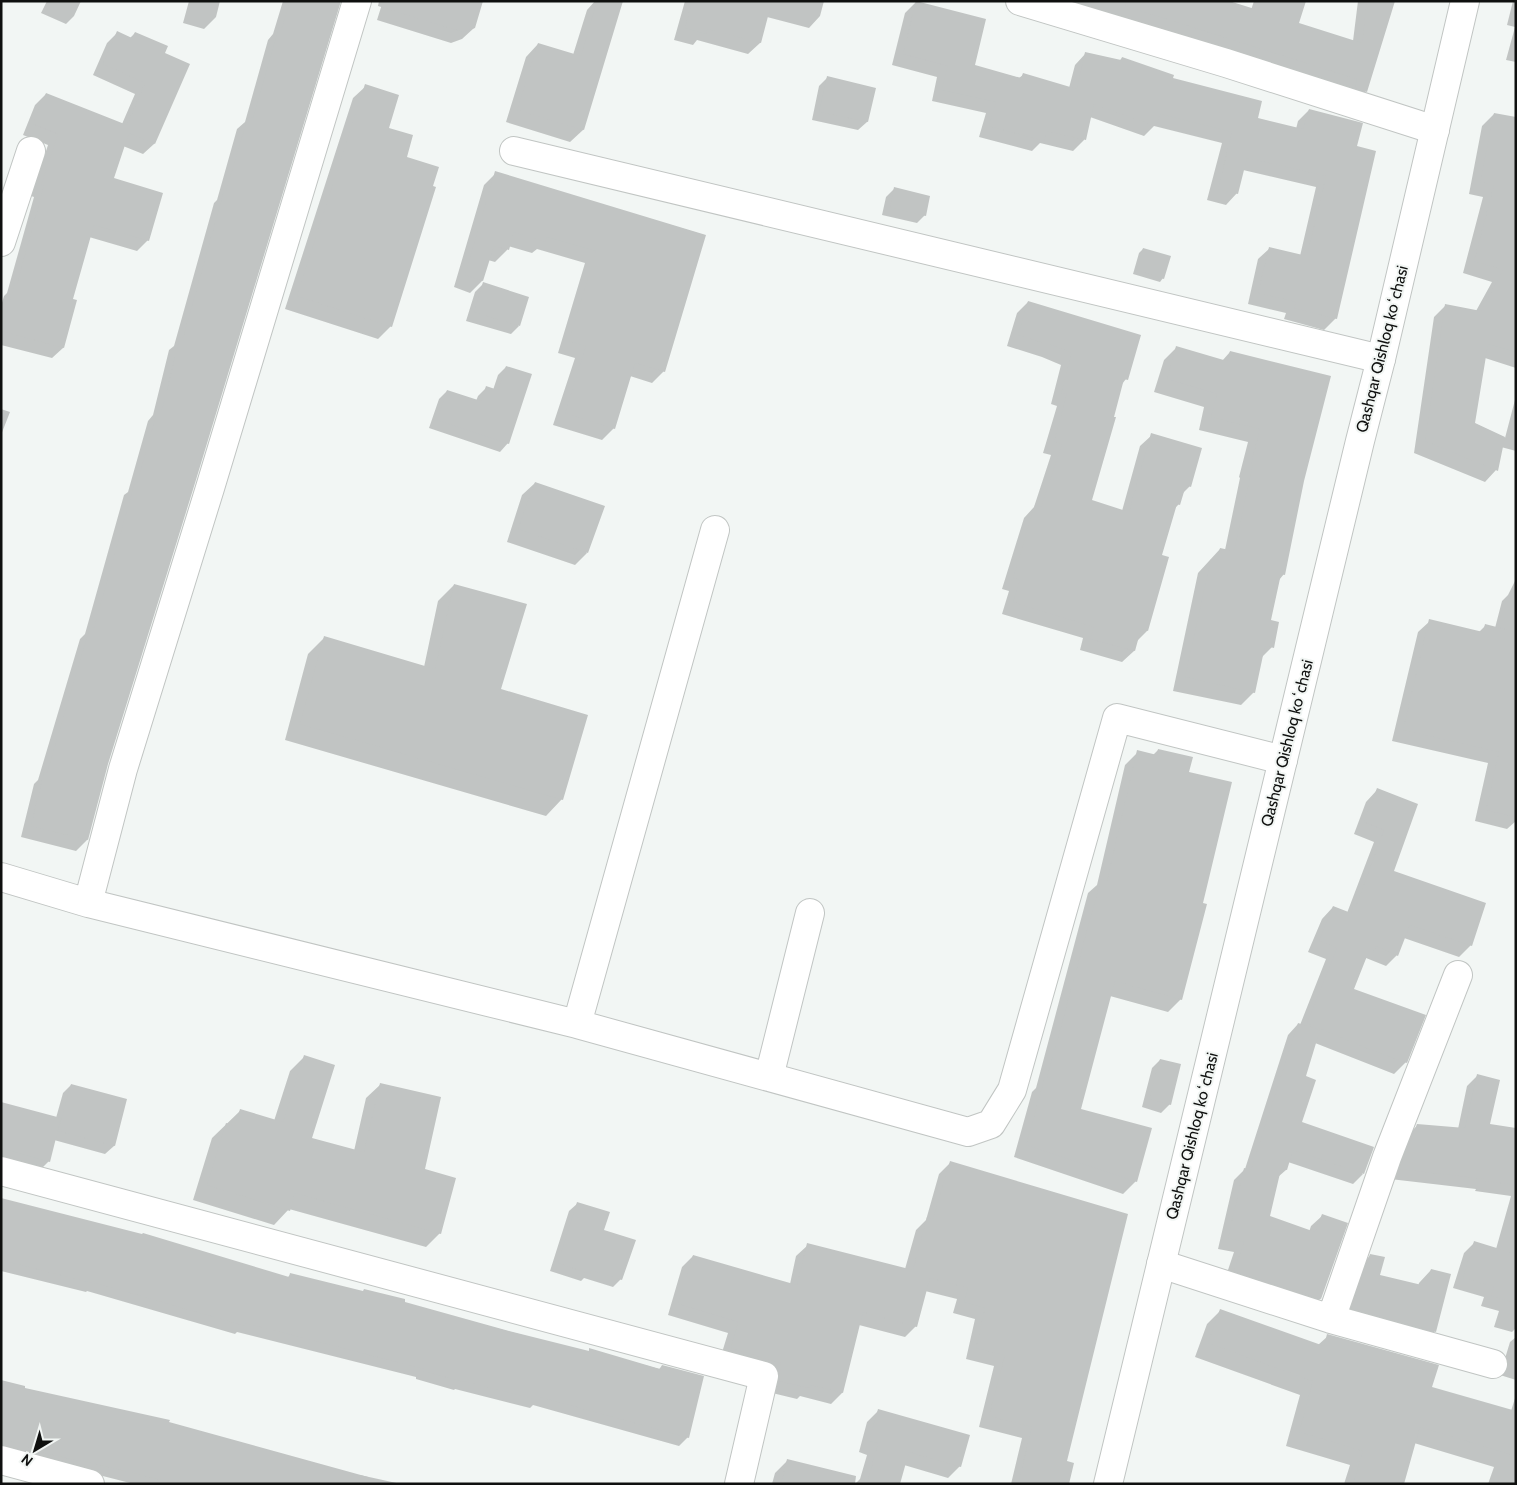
<svg xmlns="http://www.w3.org/2000/svg" width="1517" height="1485" viewBox="0 0 1517 1485" font-family="Cabin,sans-serif">
<style>
.shadow{fill:#0003}
.building{fill:#c1c4c3}
.lines{fill:none;stroke-linecap:round;stroke-linejoin:round}
.street-casing{stroke:#c1c5c3;stroke-width:30}
.secondary-casing{stroke:#c1c5c3;stroke-width:30}
.street{stroke:#fff;stroke-width:28}
.secondary{stroke:#fff;stroke-width:28}
.labels{text-anchor:middle;dominant-baseline:central;stroke-width:4;stroke-linejoin:round;paint-order:stroke}
.street-label{font-size:16px;fill:#0f100f;stroke:#f2f6f4}
</style>
<rect width="100%" height="100%" fill="#f2f6f4"/>
<path class="shadow" d="M 47,1 L 81,1 L 74,16 L 66,24 L 41,13 Z
M 189,1 L 220,1 L 216,17 L 204,29 L 183,23 Z
M 283,1 L 339,1 L 107,764 L 87,840 L 76,851 L 21,837 L 34,784 L 38,780 L 80,639 L 85,634 L 124,495 L 128,492 L 148,421 L 153,415 L 169,350 L 174,346 L 214,203 L 217,200 L 237,129 L 245,122 L 268,40 L 273,34 Z
M 383,1 L 474,28 L 462,39 L 451,43 L 377,20 Z
M 595,1 L 612,1 L 583,130 L 570,142 L 506,122 L 526,57 L 538,44 L 573,55 L 587,10 Z
M 685,1 L 824,1 L 820,16 L 809,28 L 767,17 L 760,43 L 748,54 L 697,40 L 693,45 L 674,40 Z
M 1064,1 L 1225,1 L 1251,10 L 1254,1 L 1304,1 L 1297,24 L 1353,41 L 1358,1 L 1392,1 L 1366,91 L 1355,102 Z
M 1513,1 L 1516,1 L 1516,62 L 1506,60 L 1515,27 L 1507,25 Z
M 916,2 L 974,66 L 1019,78 L 1023,75 L 1069,88 L 1075,65 L 1086,53 L 1119,61 L 1122,58 L 1171,78 L 1256,119 L 1296,129 L 1298,121 L 1309,110 L 1355,147 L 1336,318 L 1324,330 L 1284,319 L 1286,313 L 1248,304 L 1258,259 L 1270,248 L 1300,256 L 1316,187 L 1243,170 L 1237,193 L 1226,205 L 1207,200 L 1222,143 L 1154,126 L 1144,136 L 1090,117 L 1084,140 L 1073,151 L 1040,143 L 1032,151 L 979,137 L 986,113 L 932,101 L 937,77 L 892,65 L 905,13 Z
M 117,33 L 130,38 L 135,33 L 163,54 L 154,144 L 143,154 L 123,146 L 113,179 L 148,240 L 137,251 L 89,237 L 72,300 L 63,348 L 52,358 L 1,345 L 1,306 L 4,296 L 7,293 L 34,197 L 31,196 L 48,145 L 23,135 L 35,105 L 46,94 L 122,124 L 135,94 L 93,75 L 107,43 Z
M 827,78 L 874,89 L 867,122 L 858,130 L 812,120 L 819,86 Z
M 366,86 L 387,128 L 405,158 L 391,326 L 378,339 L 285,309 L 353,98 Z
M 1494,114 L 1516,293 L 1516,368 L 1485,358 L 1474,423 L 1505,438 L 1516,396 L 1516,451 L 1501,447 L 1496,470 L 1485,482 L 1414,453 L 1434,317 L 1445,306 L 1476,311 L 1492,282 L 1463,273 L 1483,197 L 1469,194 L 1482,126 Z
M 496,173 L 704,235 L 664,371 L 652,383 L 630,376 L 614,428 L 602,440 L 553,425 L 575,358 L 558,353 L 585,263 L 537,249 L 532,253 L 508,246 L 507,250 L 495,262 L 488,260 L 482,281 L 470,293 L 454,287 L 484,185 Z
M 894,189 L 925,215 L 917,223 L 882,215 L 886,197 Z
M 1143,249 L 1163,278 L 1160,282 L 1133,274 L 1139,253 Z
M 483,284 L 519,326 L 511,334 L 466,321 L 475,292 Z
M 1028,302 L 1126,379 L 1122,384 L 1090,501 L 1122,511 L 1140,446 L 1152,435 L 1190,486 L 1182,494 L 1179,504 L 1174,509 L 1161,556 L 1147,631 L 1136,642 L 1134,651 L 1122,662 L 1080,650 L 1083,638 L 1002,614 L 1009,591 L 1002,589 L 1024,518 L 1034,507 L 1051,455 L 1043,453 L 1057,406 L 1051,404 L 1061,365 L 1042,357 L 1007,346 L 1017,313 Z
M 1177,347 L 1222,361 L 1230,352 L 1303,481 L 1284,574 L 1279,580 L 1270,621 L 1272,647 L 1261,658 L 1254,692 L 1241,705 L 1173,691 L 1198,573 L 1220,549 L 1225,550 L 1240,478 L 1239,477 L 1248,442 L 1199,430 L 1204,407 L 1154,392 L 1164,360 Z
M 506,367 L 508,443 L 500,452 L 429,428 L 439,399 L 447,391 L 476,401 L 478,396 L 486,388 L 493,390 L 498,375 Z
M 1,409 L 10,412 L 1,435 Z
M 535,483 L 587,553 L 575,565 L 507,542 L 522,495 Z
M 1516,579 L 1516,821 L 1507,829 L 1475,821 L 1488,763 L 1392,741 L 1418,632 L 1430,621 L 1478,633 L 1485,626 L 1495,628 L 1502,601 L 1508,595 Z
M 454,585 L 499,690 L 562,799 L 546,816 L 285,740 L 308,654 L 324,638 L 424,667 L 438,601 Z
M 1158,750 L 1181,999 L 1168,1012 L 1110,996 L 1079,1109 L 1136,1181 L 1123,1194 L 1014,1157 L 1032,1092 L 1036,1088 L 1088,893 L 1097,885 L 1125,765 L 1138,752 L 1153,755 Z
M 1377,790 L 1392,872 L 1471,945 L 1459,957 L 1404,938 L 1397,955 L 1386,966 L 1366,958 L 1364,961 L 1352,990 L 1406,1062 L 1394,1074 L 1315,1043 L 1305,1077 L 1300,1123 L 1363,1174 L 1353,1184 L 1288,1162 L 1286,1170 L 1278,1177 L 1269,1217 L 1309,1232 L 1311,1226 L 1322,1216 L 1346,1224 L 1320,1299 L 1310,1309 L 1224,1282 L 1234,1252 L 1218,1249 L 1234,1180 L 1245,1169 L 1288,1035 L 1298,1024 L 1300,1025 L 1326,959 L 1308,952 L 1322,919 L 1333,907 L 1347,913 L 1374,842 L 1354,834 L 1366,802 Z
M 304,1057 L 311,1139 L 354,1151 L 366,1098 L 381,1084 L 423,1170 L 440,1233 L 426,1247 L 289,1209 L 274,1225 L 193,1200 L 212,1138 L 241,1110 L 274,1121 L 290,1071 Z
M 1160,1060 L 1170,1104 L 1161,1113 L 1142,1107 L 1152,1068 Z
M 1477,1076 L 1489,1125 L 1516,1129 L 1516,1328 L 1512,1332 L 1494,1327 L 1499,1311 L 1481,1306 L 1484,1297 L 1453,1288 L 1464,1253 L 1474,1243 L 1496,1249 L 1511,1196 L 1475,1191 L 1476,1189 L 1390,1179 L 1406,1136 L 1417,1126 L 1458,1129 L 1467,1086 Z
M 71,1085 L 126,1100 L 114,1146 L 105,1154 L 54,1140 L 49,1161 L 37,1173 L 1,1164 L 1,1103 L 56,1118 L 63,1093 Z
M 950,1163 L 1065,1462 L 1067,1484 L 1011,1484 L 1022,1438 L 979,1427 L 994,1366 L 966,1359 L 975,1319 L 953,1313 L 957,1299 L 925,1291 L 916,1326 L 905,1337 L 859,1325 L 842,1393 L 831,1404 L 800,1396 L 797,1399 L 768,1392 L 720,1359 L 728,1333 L 668,1315 L 682,1267 L 693,1256 L 790,1284 L 796,1256 L 808,1245 L 905,1269 L 916,1230 L 926,1220 L 939,1174 Z
M 1,1200 L 287,1278 L 291,1274 L 587,1352 L 590,1350 L 659,1369 L 662,1366 L 688,1437 L 679,1446 L 533,1405 L 530,1408 L 455,1389 L 454,1390 L 416,1379 L 416,1377 L 237,1332 L 235,1334 L 87,1291 L 86,1292 L 1,1271 Z
M 578,1203 L 602,1230 L 621,1279 L 613,1287 L 584,1278 L 581,1281 L 550,1271 L 569,1211 Z
M 1371,1255 L 1379,1276 L 1418,1286 L 1419,1283 L 1431,1270 L 1435,1331 L 1422,1344 L 1340,1321 L 1358,1267 Z
M 1221,1310 L 1318,1345 L 1328,1336 L 1431,1388 L 1511,1411 L 1516,1395 L 1516,1484 L 1488,1484 L 1494,1467 L 1414,1443 L 1403,1484 L 1344,1484 L 1350,1465 L 1286,1446 L 1300,1395 L 1195,1357 L 1207,1324 Z
M 1516,1337 L 1516,1380 L 1500,1375 L 1510,1342 Z
M 1,1381 L 23,1389 L 168,1423 L 309,1484 L 134,1484 L 1,1450 Z
M 879,1410 L 960,1466 L 948,1478 L 904,1465 L 899,1484 L 855,1484 L 860,1479 L 867,1455 L 859,1452 L 867,1422 Z
M 787,1461 L 819,1484 L 772,1484 L 775,1473 Z
M 352,1475 L 360,1475 L 401,1484 L 343,1484 Z"/>
<path class="building" d="M 290,1 L 341,1 L 195,483 L 108,764 L 88,840 L 31,826 L 44,772 L 47,773 L 90,627 L 94,628 L 135,482 L 137,483 L 158,409 L 162,410 L 180,337 L 183,338 L 224,191 L 226,191 L 248,117 L 253,118 L 279,27 L 282,28 Z
M 379,1 L 483,1 L 475,28 L 463,32 L 378,6 Z
M 597,1 L 623,1 L 584,130 L 517,110 L 538,43 L 581,56 Z
M 692,1 L 772,1 L 761,43 L 707,29 L 706,34 L 685,28 Z
M 916,1 L 986,19 L 975,65 L 1021,78 L 1023,73 L 1077,89 L 1085,52 L 1121,60 L 1122,57 L 1174,75 L 1173,78 L 1262,101 L 1258,118 L 1303,129 L 1309,109 L 1363,123 L 1357,146 L 1376,151 L 1337,319 L 1294,308 L 1296,302 L 1258,293 L 1269,247 L 1307,256 L 1326,176 L 1247,158 L 1238,194 L 1218,189 L 1232,132 L 1160,114 L 1156,126 L 1094,104 L 1086,140 L 1047,131 L 1044,141 L 989,126 L 996,102 L 942,90 L 948,66 L 903,54 Z
M 1126,1 L 1229,1 L 1258,10 L 1261,1 L 1306,1 L 1299,23 L 1362,43 L 1367,1 L 1395,1 L 1367,92 L 1355,88 L 1357,79 L 1125,6 Z
M 117,31 L 132,38 L 135,32 L 168,46 L 165,53 L 190,64 L 155,144 L 129,133 L 114,178 L 163,193 L 149,241 L 94,225 L 73,299 L 77,300 L 64,348 L 1,331 L 15,283 L 17,284 L 44,186 L 41,185 L 58,134 L 33,124 L 46,93 L 127,125 L 145,83 L 103,64 Z
M 827,76 L 876,88 L 868,122 L 819,112 Z
M 365,84 L 399,95 L 389,128 L 413,135 L 407,157 L 439,167 L 433,186 L 436,187 L 392,327 L 297,296 Z
M 1494,113 L 1516,117 L 1516,352 L 1488,344 L 1475,423 L 1505,437 L 1498,471 L 1425,441 L 1445,304 L 1481,311 L 1503,270 L 1474,261 L 1494,185 L 1480,182 Z
M 495,171 L 706,235 L 665,372 L 635,363 L 615,429 L 565,413 L 586,346 L 569,341 L 596,251 L 547,237 L 545,242 L 514,232 L 509,250 L 494,246 L 483,281 L 465,275 Z
M 894,187 L 930,196 L 926,216 L 890,207 Z
M 1143,248 L 1171,256 L 1164,279 L 1136,270 Z
M 483,282 L 529,297 L 520,326 L 474,312 Z
M 1028,301 L 1141,335 L 1128,380 L 1124,379 L 1114,417 L 1116,417 L 1092,500 L 1129,512 L 1151,433 L 1202,448 L 1191,487 L 1186,485 L 1180,505 L 1177,504 L 1162,555 L 1169,557 L 1148,631 L 1141,629 L 1135,651 L 1090,639 L 1094,627 L 1013,602 L 1020,580 L 1013,578 L 1035,505 L 1041,507 L 1062,444 L 1054,441 L 1067,394 L 1061,393 L 1072,353 L 1054,346 L 1018,335 Z
M 1176,346 L 1227,361 L 1230,351 L 1331,376 L 1304,481 L 1285,575 L 1281,574 L 1271,620 L 1279,622 L 1274,648 L 1265,646 L 1255,693 L 1185,677 L 1211,559 L 1217,560 L 1220,548 L 1234,551 L 1253,464 L 1251,464 L 1260,429 L 1211,417 L 1217,394 L 1167,379 Z
M 506,366 L 532,374 L 509,444 L 437,420 L 447,390 L 481,401 L 486,386 L 498,390 Z
M 535,482 L 605,506 L 588,553 L 518,529 Z
M 454,584 L 527,604 L 501,689 L 588,715 L 563,800 L 300,724 L 324,636 L 435,669 Z
M 1429,619 L 1483,632 L 1485,624 L 1516,632 L 1516,817 L 1486,810 L 1499,752 L 1403,730 Z
M 1158,749 L 1193,757 L 1189,772 L 1232,782 L 1203,903 L 1207,904 L 1182,1000 L 1115,981 L 1081,1109 L 1152,1128 L 1137,1182 L 1026,1145 L 1045,1077 L 1047,1078 L 1101,879 L 1107,881 L 1137,750 L 1157,755 Z
M 1377,788 L 1418,804 L 1394,871 L 1486,903 L 1472,946 L 1410,925 L 1398,956 L 1376,946 L 1373,953 L 1369,951 L 1354,989 L 1426,1015 L 1407,1063 L 1364,1047 L 1307,1023 L 1337,948 L 1319,941 L 1333,906 L 1351,913 L 1353,908 L 1355,909 L 1384,830 L 1364,822 Z
M 1298,1023 L 1320,1030 L 1306,1076 L 1316,1080 L 1302,1122 L 1374,1147 L 1364,1174 L 1293,1150 L 1287,1170 L 1281,1169 L 1270,1216 L 1315,1232 L 1322,1214 L 1348,1223 L 1321,1299 L 1234,1271 L 1244,1242 L 1228,1238 L 1244,1168 L 1251,1170 Z
M 304,1055 L 335,1065 L 312,1138 L 364,1152 L 380,1083 L 441,1097 L 425,1169 L 456,1178 L 441,1234 L 295,1193 L 290,1211 L 207,1185 L 226,1123 L 235,1126 L 240,1109 L 283,1122 Z
M 1160,1059 L 1181,1064 L 1171,1105 L 1149,1099 Z
M 1477,1074 L 1500,1080 L 1490,1124 L 1516,1128 L 1516,1185 L 1485,1181 L 1485,1179 L 1399,1169 L 1404,1157 L 1407,1158 L 1409,1144 L 1417,1124 L 1465,1128 Z
M 71,1084 L 127,1099 L 115,1146 L 58,1131 Z
M 1,1102 L 61,1118 L 50,1162 L 1,1148 Z
M 950,1161 L 1128,1214 L 1067,1461 L 1074,1463 L 1069,1484 L 1018,1484 L 1032,1427 L 989,1416 L 1005,1355 L 976,1348 L 985,1308 L 964,1302 L 968,1288 L 930,1278 L 917,1327 L 863,1312 L 843,1393 L 810,1385 L 809,1388 L 779,1381 L 781,1363 L 731,1348 L 738,1322 L 678,1304 L 693,1255 L 797,1285 L 807,1243 L 913,1270 L 927,1217 L 933,1219 Z
M 1,1198 L 142,1234 L 143,1233 L 289,1277 L 290,1273 L 363,1291 L 364,1289 L 405,1299 L 405,1302 L 509,1331 L 589,1351 L 589,1348 L 660,1369 L 662,1365 L 704,1376 L 689,1438 L 540,1397 L 539,1400 L 464,1381 L 464,1382 L 423,1371 L 424,1369 L 245,1323 L 245,1326 L 96,1283 L 96,1284 L 1,1260 Z
M 577,1202 L 610,1212 L 604,1230 L 636,1240 L 622,1280 L 591,1270 L 590,1274 L 558,1263 Z
M 1474,1241 L 1516,1254 L 1516,1303 L 1491,1296 L 1494,1287 L 1463,1278 Z
M 1370,1254 L 1385,1257 L 1380,1275 L 1426,1286 L 1431,1269 L 1451,1274 L 1436,1332 L 1351,1308 Z
M 1220,1309 L 1324,1346 L 1327,1334 L 1439,1365 L 1432,1387 L 1516,1411 L 1516,1456 L 1420,1427 L 1404,1484 L 1353,1484 L 1363,1451 L 1299,1432 L 1313,1381 L 1208,1343 Z
M 1,1380 L 25,1386 L 25,1388 L 170,1420 L 169,1422 L 368,1477 L 367,1484 L 178,1484 L 80,1460 L 80,1461 L 39,1452 L 39,1450 L 1,1439 Z
M 878,1409 L 970,1435 L 961,1467 L 909,1452 L 900,1484 L 867,1484 L 878,1443 L 869,1441 Z
M 787,1459 L 856,1476 L 855,1484 L 781,1484 Z"/>
<g class="lines">
<defs>
<path id="street" d="M 1020,1 L 1226,63 L 1435,130
M 514,151 L 1381,359
M 1,242 L 31,151
M 1,877 L 88,903 L 123,769 L 210,488 L 357,1
M 88,903 L 577,1024 L 968,1132 L 991,1124 L 1012,1090 L 1117,718 L 1283,760
M 1458,975 L 1387,1157 L 1331,1319 L 1493,1364
M 577,1024 L 715,530
M 769,1077 L 810,913
M 1,1171 L 764,1376 L 739,1484
M 1161,1264 L 1331,1319
M 1,1460 L 90,1484"/>
<path id="secondary" d="M 1108,1484 L 1360,441 L 1381,359 L 1465,1"/>
</defs>
<use href="#street" class="street-casing"/>
<use href="#secondary" class="secondary-casing"/>
<use href="#street" class="street"/>
<use href="#secondary" class="secondary"/>
</g>
<g class="labels">
<g class="street-label">
<text transform="translate(1382 349) rotate(-76)">Qashqar Qishloq koʻchasi</text>
<text transform="translate(1287 743) rotate(-76)">Qashqar Qishloq koʻchasi</text>
<text transform="translate(1192 1136) rotate(-76)">Qashqar Qishloq koʻchasi</text>
</g>
</g>
<rect width="1517" height="1485" fill="none" stroke="#0f100f" stroke-width="5"/>
<g transform="translate(35 1450) rotate(218)" stroke="#f2f6f4" stroke-width="4" paint-order="stroke">
<path d="M0-4L9 19L0 12L-9 19Z" fill="#0f100f"/>
<text y="-8" font-size="14" font-weight="bold" text-anchor="middle" fill="#0f100f">N</text>
</g>
</svg>
